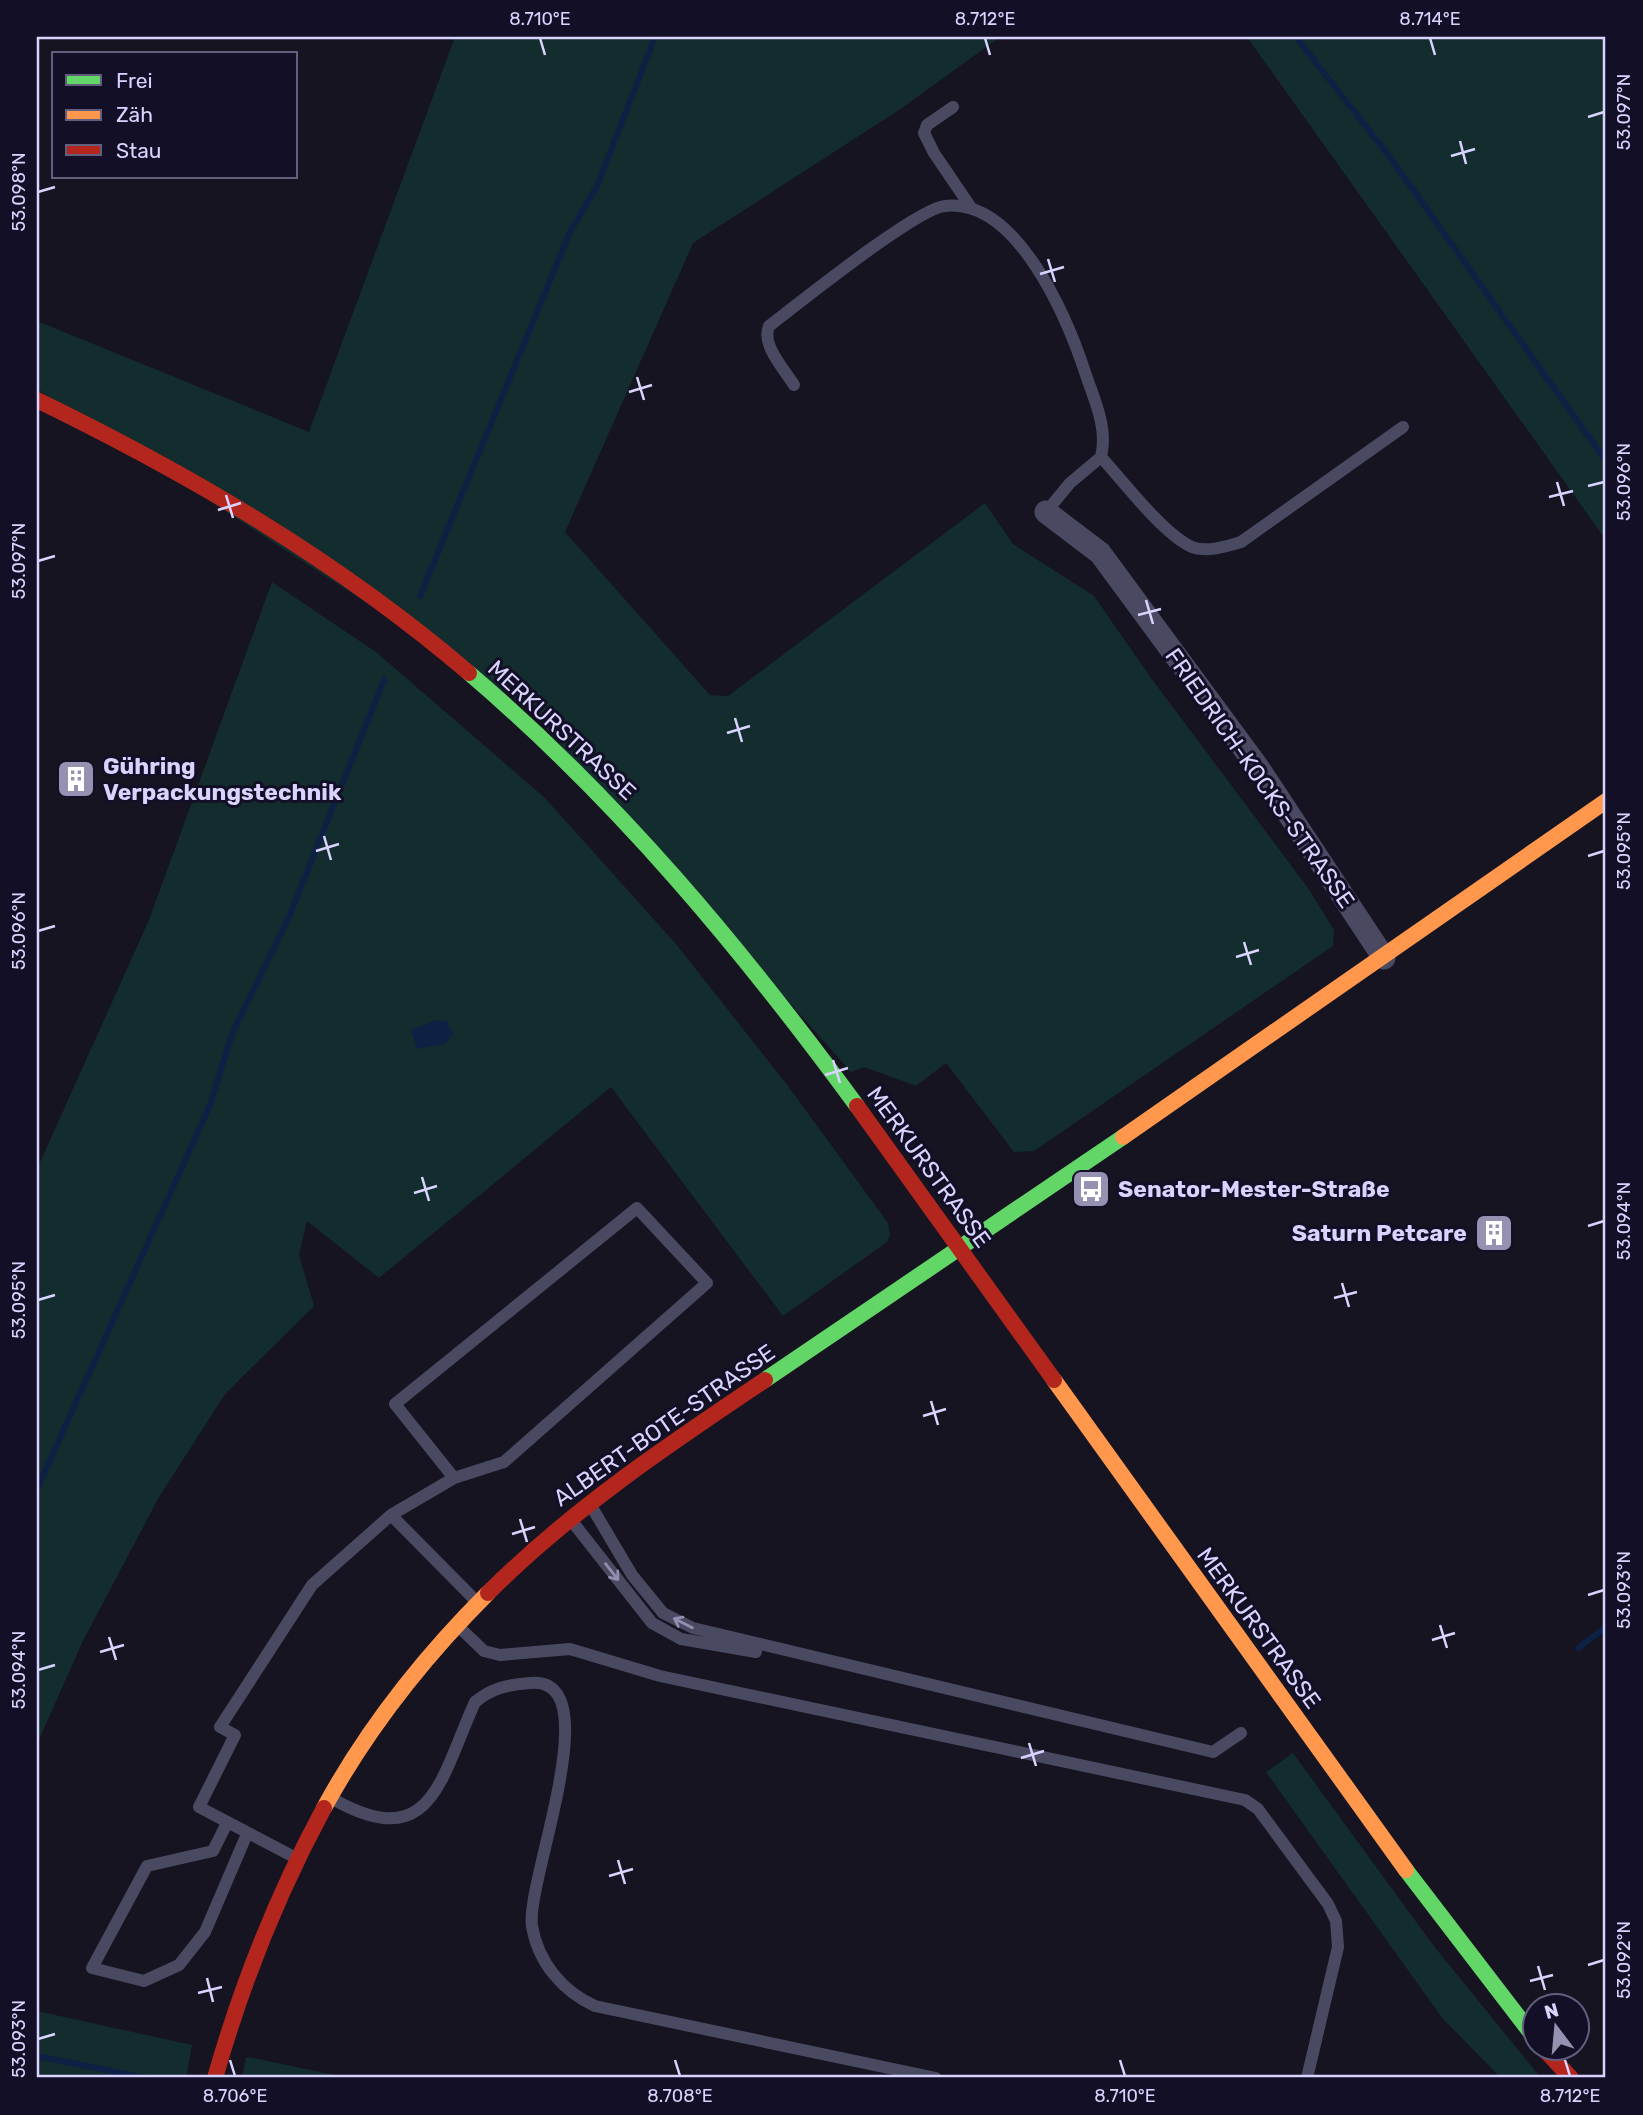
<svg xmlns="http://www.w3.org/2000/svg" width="1643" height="2115" viewBox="0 0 1643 2115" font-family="Rubik,sans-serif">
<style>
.green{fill:#132c2d}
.water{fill:#0d2144}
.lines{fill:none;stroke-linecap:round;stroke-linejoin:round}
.stream{stroke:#0d2144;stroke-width:6}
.lane{stroke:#4a4962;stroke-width:12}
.street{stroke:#4a4962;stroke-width:23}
.fast{stroke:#63d668;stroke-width:16}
.slow{stroke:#ff974d;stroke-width:16}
.jam{stroke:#b3261e;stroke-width:16}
.oneway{stroke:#928eb0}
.ticks{fill:none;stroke:#d9d4ff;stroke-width:2.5}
.labels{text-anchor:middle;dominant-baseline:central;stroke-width:6;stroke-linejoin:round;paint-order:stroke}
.street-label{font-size:23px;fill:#d9d4ff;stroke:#130f26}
.poi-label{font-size:23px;font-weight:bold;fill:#d9d4ff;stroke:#130f26;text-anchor:start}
.neatline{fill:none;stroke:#d9d4ff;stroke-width:2.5}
.ticks-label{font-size:18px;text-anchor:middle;fill:#d9d4ff}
</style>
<rect width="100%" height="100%" fill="#161421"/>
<path class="green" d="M 455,37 L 1000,37 L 902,108 L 693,243 L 565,532 L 710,695 L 728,696 L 985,503 L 1013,544 L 1094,596 L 1151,678 L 1308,888 L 1334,930 L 1333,946 L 1034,1151 L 1014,1152 L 946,1063 L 916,1086 L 864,1067 L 851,1072 L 526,706 L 37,389 L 37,321 L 309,432 Z
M 1247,37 L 1606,37 L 1606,540 Z
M 272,582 L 376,652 L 545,798 L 676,944 L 788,1086 L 888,1223 L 890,1235 L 887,1242 L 783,1316 L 611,1087 L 379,1278 L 307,1221 L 299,1255 L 314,1306 L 225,1394 L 159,1497 L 83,1641 L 37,1744 L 37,1169 L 149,920 Z
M 1293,1753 L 1433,1945 L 1541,2078 L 1501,2078 L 1443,2019 L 1266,1772 Z
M 37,2011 L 192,2045 L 186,2078 L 37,2078 Z
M 246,2057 L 253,2058 L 349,2078 L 242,2078 Z"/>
<path class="water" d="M 436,1020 L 447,1021 L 453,1033 L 445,1044 L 417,1049 L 411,1030 Z"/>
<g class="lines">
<path class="stream" d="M 1296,37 L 1389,156 L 1606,461
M 420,596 L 570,232 L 597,186 L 655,37
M 37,1489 L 210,1105 L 232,1034 L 288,919 L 384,680
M 1578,1648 L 1606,1627
M 37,2056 L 146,2078"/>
<path class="lane" d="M 953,107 L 927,125 L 924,133 L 934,153 L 972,209
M 794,385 C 784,369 761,345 769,326 C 798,304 917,208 945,206 C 1018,198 1068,320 1086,375 C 1095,402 1108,428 1101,457 L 1070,483 L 1046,512
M 1101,457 C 1123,481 1164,535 1192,547 C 1207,553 1227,546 1241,542 L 1403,427
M 590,1504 L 632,1575 L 663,1613 L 693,1628 L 1213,1752 L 1241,1733
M 391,1515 L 454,1478 L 504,1462 L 707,1283 L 637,1208 L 395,1404 L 454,1478
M 571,1520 L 652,1623 L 681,1639 L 756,1652
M 458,1626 L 484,1651 L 500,1655 L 570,1649 L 660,1676 L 1245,1800 L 1258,1809 L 1328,1904 L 1336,1921 L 1338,1947 L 1307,2078
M 331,1798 C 432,1856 440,1779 475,1702 C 492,1688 507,1685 529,1683 C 612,1673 525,1883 532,1926 C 538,1962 562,1991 595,2006 L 936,2078
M 227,1823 L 213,1851 L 147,1866 L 92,1968 L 144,1981 L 179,1965 L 205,1932 L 247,1834
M 296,1858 L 199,1807 L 235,1735 L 220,1727 L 312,1585 L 391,1515 L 478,1603"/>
<path class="street" d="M 1046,512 L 1100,553 L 1257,766 L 1384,958"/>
<path class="fast" d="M 469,673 C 618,800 741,948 857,1106
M 765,1380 L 1123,1137
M 1406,1870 L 1534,2037"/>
<path class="slow" d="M 1123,1137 L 1606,801
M 1054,1380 L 1406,1870
M 324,1808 C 367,1729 425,1656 488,1593"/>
<path class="jam" d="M 37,400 C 191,475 338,561 469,673
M 857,1106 L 1054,1380
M 488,1593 C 571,1510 668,1445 765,1380
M 1543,2048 L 1571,2078
M 215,2078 C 242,1983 277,1895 324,1808"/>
</g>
<defs><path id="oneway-shaft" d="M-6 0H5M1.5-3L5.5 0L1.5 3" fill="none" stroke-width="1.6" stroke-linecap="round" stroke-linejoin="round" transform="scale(1.75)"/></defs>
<g class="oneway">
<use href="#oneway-shaft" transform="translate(612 1572) rotate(52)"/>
<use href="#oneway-shaft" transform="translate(683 1623) rotate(-153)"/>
</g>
<path class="ticks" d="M 540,38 L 545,55M 985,38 L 990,55M 1430,38 L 1435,55M 1588,117 L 1604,112M 1460,141 L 1466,164M 1451,156 L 1475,149M 38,192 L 55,187M 1048,259 L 1055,282M 1040,274 L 1064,267M 637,377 L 644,400M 629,392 L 652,385M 1557,482 L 1564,506M 1588,486 L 1604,482M 226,495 L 233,518M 1549,497 L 1573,491M 218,510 L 241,503M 38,561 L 55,556M 1146,600 L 1153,624M 1138,615 L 1161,609M 735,718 L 742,742M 727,733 L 750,726M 324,836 L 331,860M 316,851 L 339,844M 1588,856 L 1604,851M 38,931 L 55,926M 1244,942 L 1251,965M 1236,957 L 1259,950M 833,1060 L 840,1083M 825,1075 L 848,1068M 422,1177 L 429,1201M 414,1193 L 437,1186M 1588,1226 L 1604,1221M 1342,1283 L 1349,1307M 1334,1298 L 1357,1292M 38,1300 L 55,1295M 931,1401 L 938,1425M 923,1416 L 946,1409M 520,1519 L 527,1542M 512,1534 L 535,1527M 1588,1595 L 1604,1590M 1440,1625 L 1447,1648M 109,1637 L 116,1660M 1432,1640 L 1455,1633M 100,1652 L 124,1645M 38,1670 L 55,1665M 1029,1743 L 1036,1766M 1021,1758 L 1044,1751M 618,1860 L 625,1884M 609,1876 L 633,1869M 1588,1965 L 1604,1960M 1538,1966 L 1545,1990M 207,1978 L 213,2002M 1530,1981 L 1553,1975M 198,1993 L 222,1987M 38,2039 L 55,2034M 230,2060 L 235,2076M 675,2060 L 680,2076M 1120,2060 L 1125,2076M 1565,2060 L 1570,2076"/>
<defs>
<symbol id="building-square" viewBox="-11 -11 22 22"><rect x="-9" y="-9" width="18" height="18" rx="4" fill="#9591b1" stroke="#130f26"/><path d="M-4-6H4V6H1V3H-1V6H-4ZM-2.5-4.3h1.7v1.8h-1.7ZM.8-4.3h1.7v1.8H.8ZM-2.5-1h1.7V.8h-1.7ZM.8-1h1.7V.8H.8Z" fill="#fff"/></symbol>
<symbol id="bus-square" viewBox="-11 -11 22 22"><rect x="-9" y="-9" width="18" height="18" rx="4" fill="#9591b1" stroke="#130f26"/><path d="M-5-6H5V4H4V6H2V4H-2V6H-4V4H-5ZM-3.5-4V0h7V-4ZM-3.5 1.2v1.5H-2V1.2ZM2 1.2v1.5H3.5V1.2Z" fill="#fff"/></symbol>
</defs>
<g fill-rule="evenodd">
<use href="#building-square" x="54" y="757" width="44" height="44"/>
<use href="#bus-square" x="1069" y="1167" width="44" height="44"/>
<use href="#building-square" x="1472" y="1211" width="44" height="44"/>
</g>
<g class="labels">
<g class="street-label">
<text transform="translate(562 730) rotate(43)">MERKURSTRASSE</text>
<text transform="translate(1260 778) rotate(55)">FRIEDRICH-KOCKS-STRASSE</text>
<text transform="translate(929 1167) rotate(54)">MERKURSTRASSE</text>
<text transform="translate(664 1425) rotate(-35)">ALBERT-BOTE-STRASSE</text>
<text transform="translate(1259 1628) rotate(54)">MERKURSTRASSE</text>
</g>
<g class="poi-label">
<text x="103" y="766">Gühring<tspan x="103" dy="26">Verpackungstechnik</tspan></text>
<text x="1118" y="1189">Senator-Mester-Straße</text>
<text x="1467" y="1233" text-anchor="end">Saturn Petcare</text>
</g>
</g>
<rect width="1643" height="2115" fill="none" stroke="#130f26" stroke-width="77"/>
<rect x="52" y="52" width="245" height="126" fill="#130f26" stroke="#625e7d" stroke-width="2"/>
<rect x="66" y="75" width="35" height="10" fill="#63d668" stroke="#625e7d" stroke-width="2"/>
<text x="116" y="88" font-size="21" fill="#d9d4ff">Frei</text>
<rect x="66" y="110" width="35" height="10" fill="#ff974d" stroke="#625e7d" stroke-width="2"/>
<text x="116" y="122" font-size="21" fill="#d9d4ff">Zäh</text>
<rect x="66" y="145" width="35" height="10" fill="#b3261e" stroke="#625e7d" stroke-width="2"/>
<text x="116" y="158" font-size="21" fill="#d9d4ff">Stau</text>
<g transform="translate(1556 2027) rotate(344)"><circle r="33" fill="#130f26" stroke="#625e7d" stroke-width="2"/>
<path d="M0-5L12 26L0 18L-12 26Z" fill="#9591b1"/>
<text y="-10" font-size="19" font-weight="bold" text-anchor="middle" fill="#d9d4ff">N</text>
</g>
<rect x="38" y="38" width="1566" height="2038" class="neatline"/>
<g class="ticks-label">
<text x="540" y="25">8.710°E</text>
<text x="985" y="25">8.712°E</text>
<text x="1430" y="25">8.714°E</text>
<text transform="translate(1624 112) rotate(-90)" y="6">53.097°N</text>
<text transform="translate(19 192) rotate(-90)" y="6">53.098°N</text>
<text transform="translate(1624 482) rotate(-90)" y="6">53.096°N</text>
<text transform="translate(19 561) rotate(-90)" y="6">53.097°N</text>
<text transform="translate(1624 851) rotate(-90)" y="6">53.095°N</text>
<text transform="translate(19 931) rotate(-90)" y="6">53.096°N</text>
<text transform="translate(1624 1221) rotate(-90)" y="6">53.094°N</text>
<text transform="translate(19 1300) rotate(-90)" y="6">53.095°N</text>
<text transform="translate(1624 1590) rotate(-90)" y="6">53.093°N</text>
<text transform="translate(19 1670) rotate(-90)" y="6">53.094°N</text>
<text transform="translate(1624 1960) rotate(-90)" y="6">53.092°N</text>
<text transform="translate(19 2039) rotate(-90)" y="6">53.093°N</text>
<text x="235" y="2102">8.706°E</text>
<text x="680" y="2102">8.708°E</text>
<text x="1125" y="2102">8.710°E</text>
<text x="1570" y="2102">8.712°E</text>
</g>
</svg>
